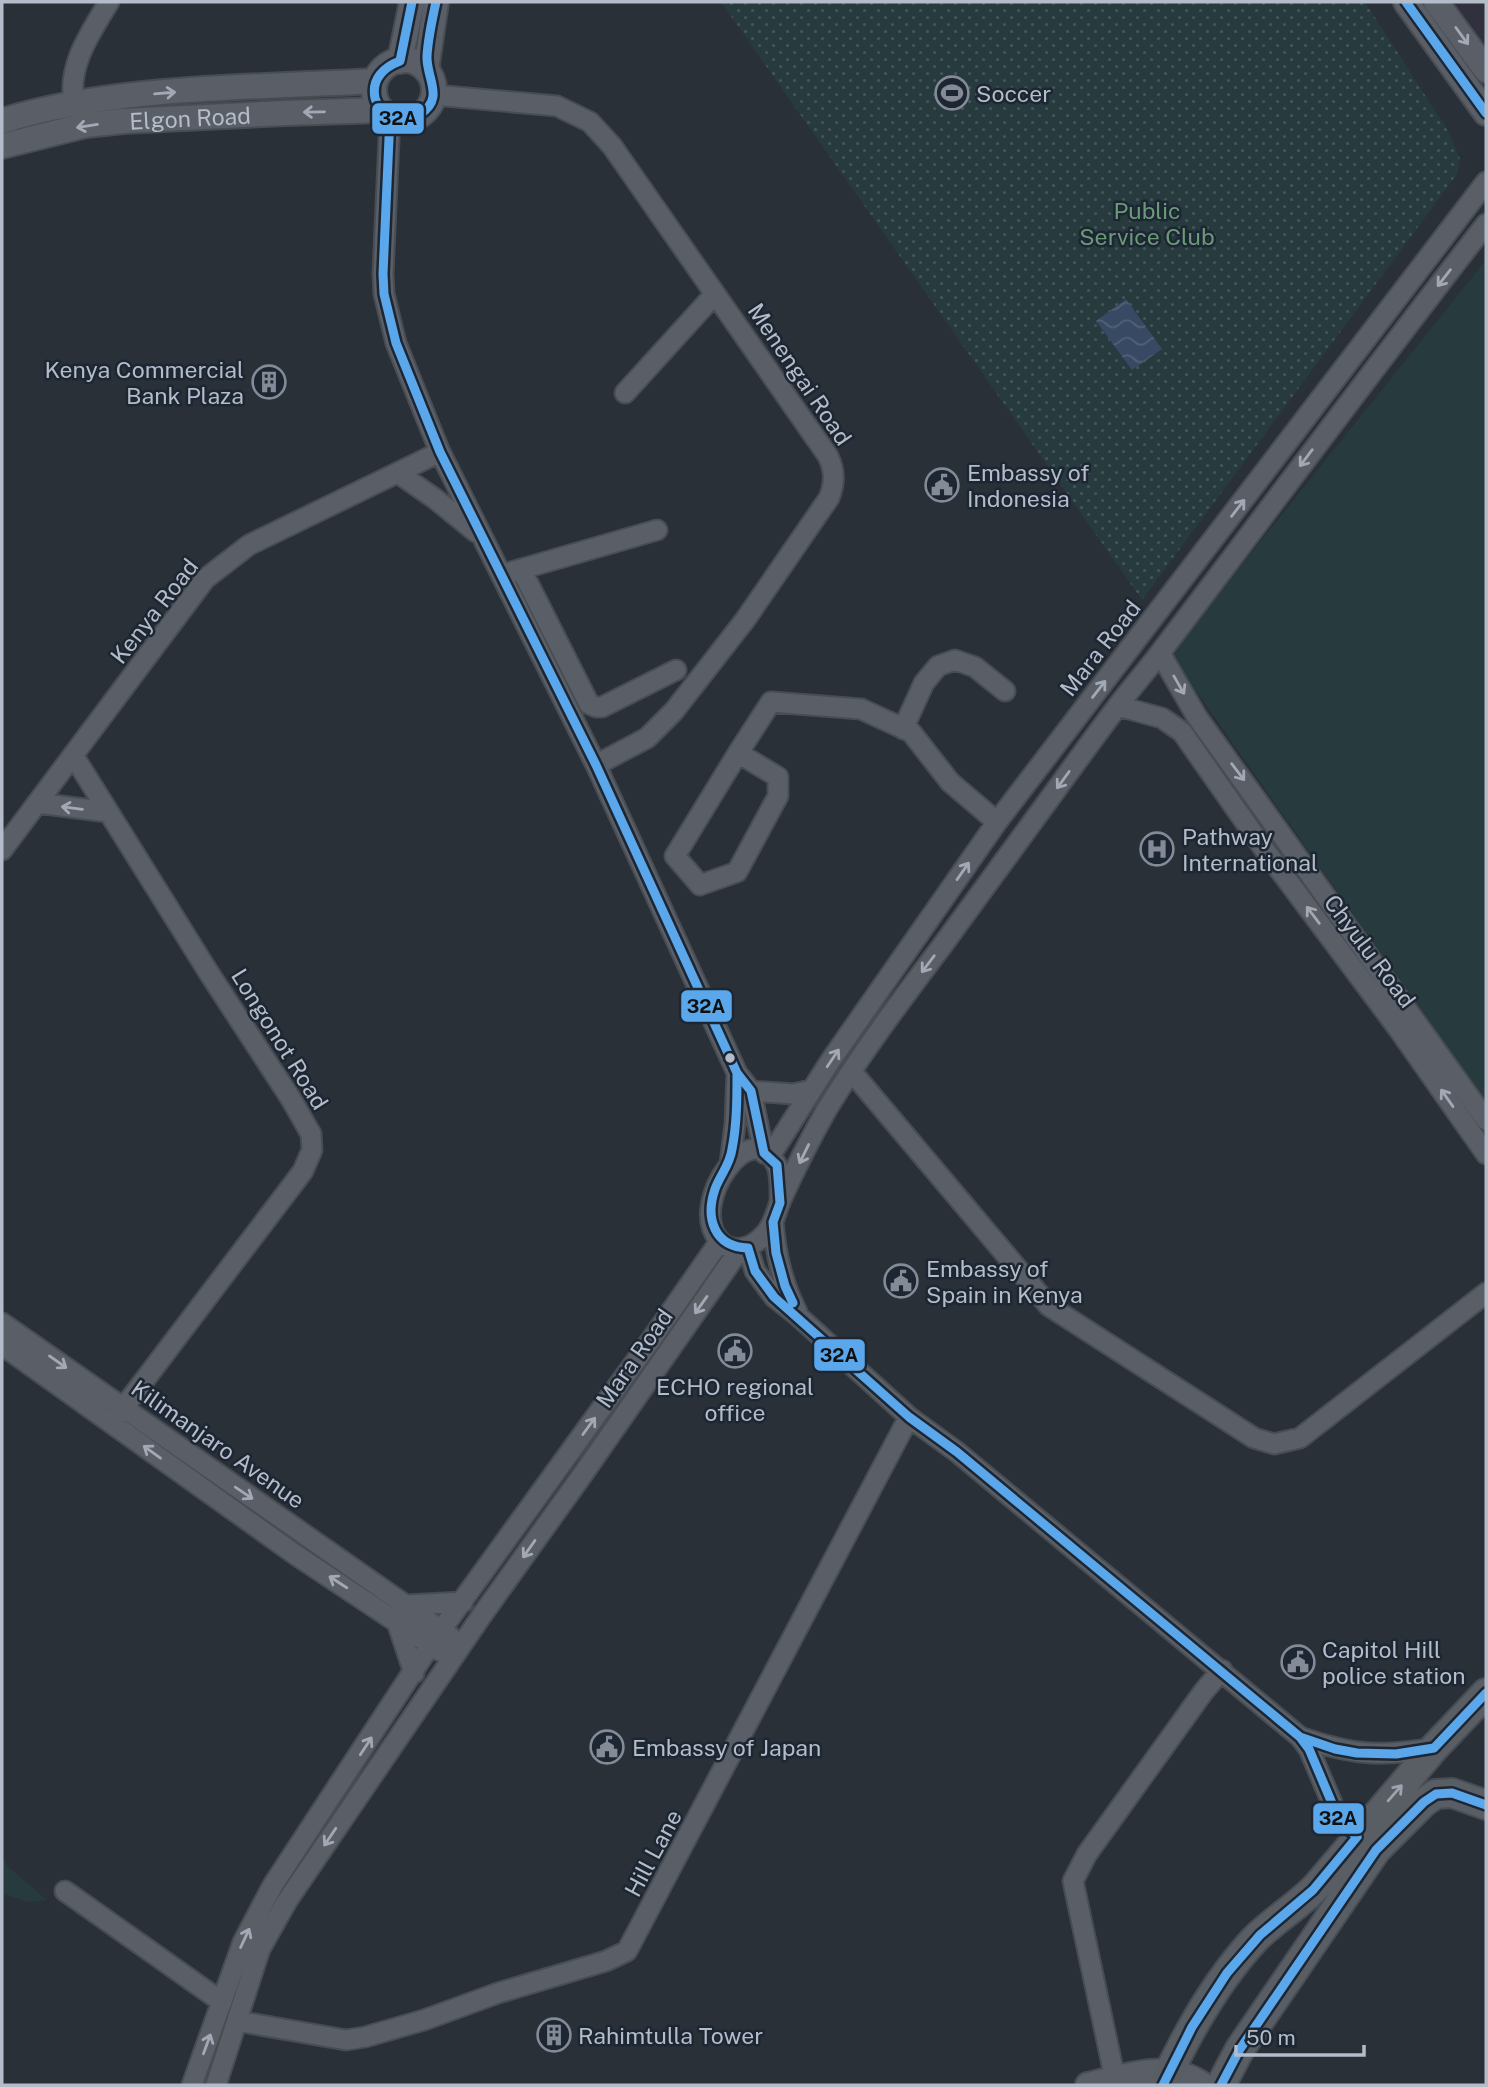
<svg xmlns="http://www.w3.org/2000/svg" width="1488" height="2087" viewBox="0 0 1488 2087" font-family="'Public Sans',sans-serif">
<style>
.medical{fill:#31303e}
.grass{fill:#273a3e}
.park{fill:url(#park-dots)}
.water{fill:url(#water-waves)}
.lines{fill:none;stroke-linecap:round;stroke-linejoin:round}
.minor-casing{stroke:#484c53;stroke-width:23}
.tertiary-casing{stroke:#484c53;stroke-width:28}
.secondary-casing{stroke:#484c53;stroke-width:32}
.minor{stroke:#5a5e66;stroke-width:19}
.tertiary{stroke:#5a5e66;stroke-width:24}
.secondary{stroke:#595d64;stroke-width:28}
.bus-1-casing{stroke:#1d2633;stroke-width:14}
.bus-1{stroke:#5aa8eb;stroke-width:9}
.oneway{stroke:#a2a9b5}
.oneway2{stroke:#9da4b0}
.bus-dot{fill:#b4bcc9;stroke:#1d2633;stroke-width:2.5}
.labels{text-anchor:middle;dominant-baseline:central;stroke-width:5;stroke-linejoin:round;paint-order:stroke}
.poi-label{font-size:23px;fill:#b4bcc9;stroke:#1d2633;text-anchor:start}
.street-label{font-size:23px;fill:#b4bcc9;stroke:#1d2633}
.park-label{font-size:23px;fill:#6b9a76;stroke:#1d2633}
.line-badge{stroke:#1d2633;stroke-width:2.5}
.pale-badge-label{font-size:19px;text-anchor:middle;font-weight:bold;fill:#111}
</style>
<defs>
<pattern id="park-dots" width="8" height="8" patternUnits="userSpaceOnUse" patternTransform="scale(1.75)"><rect width="8" height="8" fill="#273a3e"/><path d="M2 2h.1M6 6h.1" fill="none" stroke="#445559" stroke-width="1.8" stroke-linecap="round"/></pattern>
<pattern id="water-waves" width="16" height="10" patternUnits="userSpaceOnUse" patternTransform="scale(1.75)"><rect width="16" height="10" fill="#384963"/><path d="M0 5q4-4 8 0t8 0" fill="none" stroke="#526178"/></pattern>
</defs>
<rect width="100%" height="100%" fill="#2a3038"/>
<path class="medical" d="M 1453,2 L 1486,2 L 1486,45 Z"/>
<path class="grass" d="M 1486,260 L 1486,1103 L 1170,654 Z
M 2,1854 L 7,1866 L 47,1900 L 27,1902 L 2,1893 Z"/>
<path class="park" d="M 721,2 L 1365,2 L 1448,131 L 1460,159 L 1457,174 L 1142,600 Z"/>
<path class="water" d="M 1126,299 L 1162,349 L 1132,370 L 1096,321 Z"/>
<g class="lines">
<defs>
<path id="minor" d="M 434,95 L 557,106 L 590,122 L 612,146 L 828,456 C 835,471 835,483 829,498 L 745,620 L 674,711 L 647,738 L 596,765
M 74,104 C 67,66 90,33 109,2
M 390,116 L 383,274 L 384,294 L 396,343 L 440,452 L 596,765 L 737,1073 L 751,1091 L 764,1153
M 625,393 L 715,294
M 398,473 L 434,498 L 476,532
M 521,569 L 589,704 L 596,707 L 602,707 L 676,670
M 511,572 L 657,530
M 1160,653 L 1197,717 L 1486,1120
M 1118,706 L 1162,718 L 1182,732 L 1264,849 L 1397,1027 L 1486,1154
M 903,729 L 924,683 L 938,666 L 955,660 L 975,667 L 1005,691
M 738,753 L 675,856 L 700,885 L 737,872 L 778,796 L 778,777 L 738,753 L 771,702 L 861,709 L 911,732 L 950,782 L 997,822
M 73,755 L 209,973 L 291,1099 L 311,1134 L 312,1150 L 303,1171 L 112,1423
M 37,803 L 108,812
M 2,850 L 205,579 L 249,545 L 440,452
M 852,1072 L 1049,1306 L 1254,1438 L 1274,1444 L 1300,1438 L 1486,1293
M 751,1091 L 793,1094 L 812,1090
M 770,1156 L 831,1060 L 997,822 L 1486,182
M 730,1164 L 735,1124 L 737,1073
M 780,1203 C 780,1191 781,1177 777,1166 C 753,1111 687,1203 719,1240 C 733,1256 753,1247 764,1235 C 773,1226 776,1213 780,1202 C 794,1171 810,1139 827,1109 C 862,1052 902,999 942,946 C 973,904 1003,862 1034,820 C 1062,782 1089,744 1117,707 C 1132,687 1149,668 1163,649 C 1271,507 1377,364 1486,224
M 773,1222 C 776,1255 782,1282 797,1312
M 748,1248 L 755,1271 L 774,1297 L 798,1316 L 909,1417 L 957,1452 L 1300,1737 L 1309,1749 L 1340,1822 L 1366,1843
M 2,1323 L 451,1637
M 2,1345 L 296,1555 L 440,1651
M 407,1605 L 463,1602
M 396,1619 L 414,1673
M 1300,1737 C 1352,1755 1379,1757 1434,1748
M 65,1891 L 222,2002
M 237,2021 L 346,2040 L 365,2037 L 424,2020 L 498,1993 L 606,1961 L 627,1951 L 909,1417
M 1115,2079 L 1073,1881 L 1087,1854 L 1204,1691 L 1222,1670
M 192,2085 L 243,1942 L 273,1885 L 431,1644 L 651,1340 L 720,1241
M 216,2085 L 260,1949 L 287,1901 L 482,1615 L 583,1474 L 740,1249"/>
<g id="tertiary">
<path d="M 1406,2 L 1486,113"/>
<path d="M 1436,2 L 1486,70"/>
<circle cx="404" cy="90" r="30"/>
<path d="M 400,61 L 412,2"/>
<path d="M 426,70 L 436,2"/>
<path d="M 2,121 C 116,85 255,88 375,81"/>
<path id="s1" d="M 2,146 L 86,125 L 123,121 L 285,113 L 382,110"/>
<path d="M 1088,2085 C 1127,2076 1167,2060 1203,2085"/>
</g>
<path id="secondary" d="M 1163,2085 C 1187,2033 1216,1981 1255,1939 C 1274,1920 1298,1906 1317,1886 L 1434,1748 L 1486,1693
M 1221,2085 L 1240,2049 L 1376,1850 L 1424,1802 L 1436,1794 L 1452,1793 L 1486,1805"/>
</defs>
<use href="#minor" class="minor-casing"/>
<use href="#tertiary" class="tertiary-casing"/>
<use href="#secondary" class="secondary-casing"/>
<use href="#minor" class="minor"/>
<use href="#tertiary" class="tertiary"/>
<use href="#secondary" class="secondary"/>
<defs>
<path id="bus-1" d="M 412,2 L 400,61 C 384,67 371,79 375,98 C 377,106 385,114 393,117 C 402,121 412,120 419,115 C 446,98 426,79 427,56 C 428,38 432,20 436,2
M 1406,2 L 1486,113
M 390,116 L 383,274 L 384,294 L 396,343 L 440,452 L 596,765 L 737,1073 L 751,1091 L 764,1153 L 777,1165 L 780,1203 L 773,1222 L 776,1253 L 785,1286 L 793,1303
M 737,1073 C 737,1098 737,1124 732,1149 C 730,1165 720,1175 715,1189 C 705,1218 714,1247 748,1248 L 755,1271 L 774,1297 L 909,1417 L 957,1452 L 1300,1737 L 1309,1749 L 1340,1822 L 1357,1837 L 1313,1890 L 1260,1935 L 1227,1973 L 1192,2027 L 1163,2085
M 1300,1737 L 1335,1749 L 1357,1753 L 1396,1754 L 1434,1748 L 1486,1693
M 1221,2085 L 1240,2049 L 1376,1850 L 1424,1802 L 1436,1794 L 1452,1793 L 1486,1805"/>
</defs>
<use href="#bus-1" class="bus-1-casing"/>
<use href="#bus-1" class="bus-1"/>
</g>
<defs><path id="oneway-shaft" d="M-6 0H5M1.5-3L5.5 0L1.5 3" fill="none" stroke-width="1.6" stroke-linecap="round" stroke-linejoin="round" transform="scale(1.75)"/></defs>
<g class="oneway">
<use href="#oneway-shaft" transform="translate(1462 36) rotate(54)"/>
<use href="#oneway-shaft" transform="translate(165 93) rotate(-5)"/>
<use href="#oneway-shaft" transform="translate(314 112) rotate(179)"/>
<use href="#oneway-shaft" transform="translate(87 126) rotate(171)"/>
<use href="#oneway-shaft" transform="translate(1444 278) rotate(128)"/>
<use href="#oneway-shaft" transform="translate(1306 458) rotate(127)"/>
<use href="#oneway-shaft" transform="translate(1238 508) rotate(-52)"/>
<use href="#oneway-shaft" transform="translate(1179 685) rotate(60)"/>
<use href="#oneway-shaft" transform="translate(1099 689) rotate(-52)"/>
<use href="#oneway-shaft" transform="translate(1238 772) rotate(53)"/>
<use href="#oneway-shaft" transform="translate(1063 780) rotate(126)"/>
<use href="#oneway-shaft" transform="translate(72 808) rotate(-173)"/>
<use href="#oneway-shaft" transform="translate(963 871) rotate(-55)"/>
<use href="#oneway-shaft" transform="translate(1313 915) rotate(-127)"/>
<use href="#oneway-shaft" transform="translate(928 964) rotate(127)"/>
<use href="#oneway-shaft" transform="translate(833 1058) rotate(-56)"/>
<use href="#oneway-shaft" transform="translate(1447 1098) rotate(-125)"/>
<use href="#oneway-shaft" transform="translate(804 1154) rotate(116)"/>
<use href="#oneway-shaft" transform="translate(701 1305) rotate(125)"/>
<use href="#oneway-shaft" transform="translate(58 1362) rotate(35)"/>
<use href="#oneway-shaft" transform="translate(589 1426) rotate(-54)"/>
<use href="#oneway-shaft" transform="translate(152 1452) rotate(-144)"/>
<use href="#oneway-shaft" transform="translate(244 1493) rotate(34)"/>
<use href="#oneway-shaft" transform="translate(529 1549) rotate(125)"/>
<use href="#oneway-shaft" transform="translate(338 1582) rotate(-147)"/>
<use href="#oneway-shaft" transform="translate(366 1746) rotate(-57)"/>
<use href="#oneway-shaft" transform="translate(330 1837) rotate(124)"/>
<use href="#oneway-shaft" transform="translate(245 1938) rotate(-65)"/>
<use href="#oneway-shaft" transform="translate(207 2044) rotate(-70)"/>
</g>
<use class="oneway2" href="#oneway-shaft" transform="translate(1395 1793) rotate(-49)"/>
<defs>
<symbol id="stadium-ring" viewBox="-11 -11 22 22"><circle r="9.5" fill="#1d2633" stroke="#848b96" stroke-width="1.5"/><path d="M0-5a6.5 5 0 1 0 0 10a6.5 5 0 1 0 0-10ZM-3.5-1.8h7v3.6h-7Z" fill="#848b96"/></symbol>
<symbol id="building-ring" viewBox="-11 -11 22 22"><circle r="9.5" fill="#1d2633" stroke="#848b96" stroke-width="1.5"/><path d="M-4-6H4V6H1V3H-1V6H-4ZM-2.5-4.3h1.7v1.8h-1.7ZM.8-4.3h1.7v1.8H.8ZM-2.5-1h1.7V.8h-1.7ZM.8-1h1.7V.8H.8Z" fill="#848b96"/></symbol>
<symbol id="civic-ring" viewBox="-11 -11 22 22"><circle r="9.5" fill="#1d2633" stroke="#848b96" stroke-width="1.5"/><path d="M-.6-6.5H3V-4.5H.6V-3L4-1V1h2V6H-6V1h2V-1L-.6-3ZM-1.2 2.5V6h2.4V2.5Z" fill="#848b96"/></symbol>
<symbol id="hospital-ring" viewBox="-11 -11 22 22"><circle r="9.5" fill="#1d2633" stroke="#848b96" stroke-width="1.5"/><path d="M-5-5h3v3.5h4V-5h3V5h-3V1.5h-4V5h-3Z" fill="#848b96"/></symbol>
</defs>
<g fill-rule="evenodd">
<use href="#stadium-ring" x="933" y="74" width="38" height="38"/>
<use href="#building-ring" x="250" y="363" width="38" height="38"/>
<use href="#civic-ring" x="923" y="466" width="38" height="38"/>
<use href="#hospital-ring" x="1138" y="830" width="38" height="38"/>
<use href="#civic-ring" x="882" y="1262" width="38" height="38"/>
<use href="#civic-ring" x="716" y="1332" width="38" height="38"/>
<use href="#civic-ring" x="1279" y="1643" width="38" height="38"/>
<use href="#civic-ring" x="588" y="1728" width="38" height="38"/>
<use href="#building-ring" x="535" y="2016" width="38" height="38"/>
</g>
<circle class="bus-dot" cx="730" cy="1058" r="6"/>
<g class="labels">
<g class="poi-label">
<text x="976" y="93">Soccer</text>
<text x="244" y="369" text-anchor="end">Kenya Commercial<tspan x="244" dy="26">Bank Plaza</tspan></text>
<text x="967" y="472">Embassy of<tspan x="967" dy="26">Indonesia</tspan></text>
<text x="1182" y="836">Pathway<tspan x="1182" dy="26">International</tspan></text>
<text x="926" y="1268">Embassy of<tspan x="926" dy="26">Spain in Kenya</tspan></text>
<text x="735" y="1386" text-anchor="middle">ECHO regional<tspan x="735" dy="26">office</tspan></text>
<text x="1322" y="1649">Capitol Hill<tspan x="1322" dy="26">police station</tspan></text>
<text x="632" y="1747">Embassy of Japan</text>
<text x="578" y="2035">Rahimtulla Tower</text>
</g>
<g class="street-label">
<text stroke="none"><textPath href="#s1" startOffset="191">Elgon Road</textPath></text>
<text transform="translate(800 374) rotate(56)">Menengai Road</text>
<text transform="translate(154 611) rotate(-52)">Kenya Road</text>
<text transform="translate(1100 648) rotate(-52)">Mara Road</text>
<text transform="translate(1370 951) rotate(53)">Chyulu Road</text>
<text transform="translate(280 1039) rotate(58)">Longonot Road</text>
<text transform="translate(634 1358) rotate(-55)">Mara Road</text>
<text transform="translate(218 1444) rotate(35)">Kilimanjaro Avenue</text>
<text transform="translate(653 1853) rotate(-62)">Hill Lane</text>
</g>
<g class="park-label">
<text x="1147" y="210">Public<tspan x="1147" dy="26">Service Club</tspan></text>
</g>
</g>
<g class="line-badge">
<rect x="371" y="102" width="54" height="33" rx="7" fill="#5aa8eb"/>
<rect x="680" y="989" width="53" height="34" rx="7" fill="#5aa8eb"/>
<rect x="813" y="1338" width="53" height="34" rx="7" fill="#5aa8eb"/>
<rect x="1312" y="1802" width="53" height="33" rx="7" fill="#5aa8eb"/>
</g>
<g class="pale-badge-label">
<text x="398" y="125">32A</text>
<text x="706" y="1013">32A</text>
<text x="839" y="1362">32A</text>
<text x="1338" y="1825">32A</text>
</g>
<rect width="1488" height="2087" fill="none" stroke="#b4bcc9" stroke-width="7"/>
<path d="M1236 2045v10h128v-10" fill="none" stroke="#b4bcc9" stroke-width="3.5"/>
<text x="1246" y="2045" font-size="21" fill="#b4bcc9" stroke="#1d2633" stroke-width="5" paint-order="stroke">50 m</text>
</svg>
